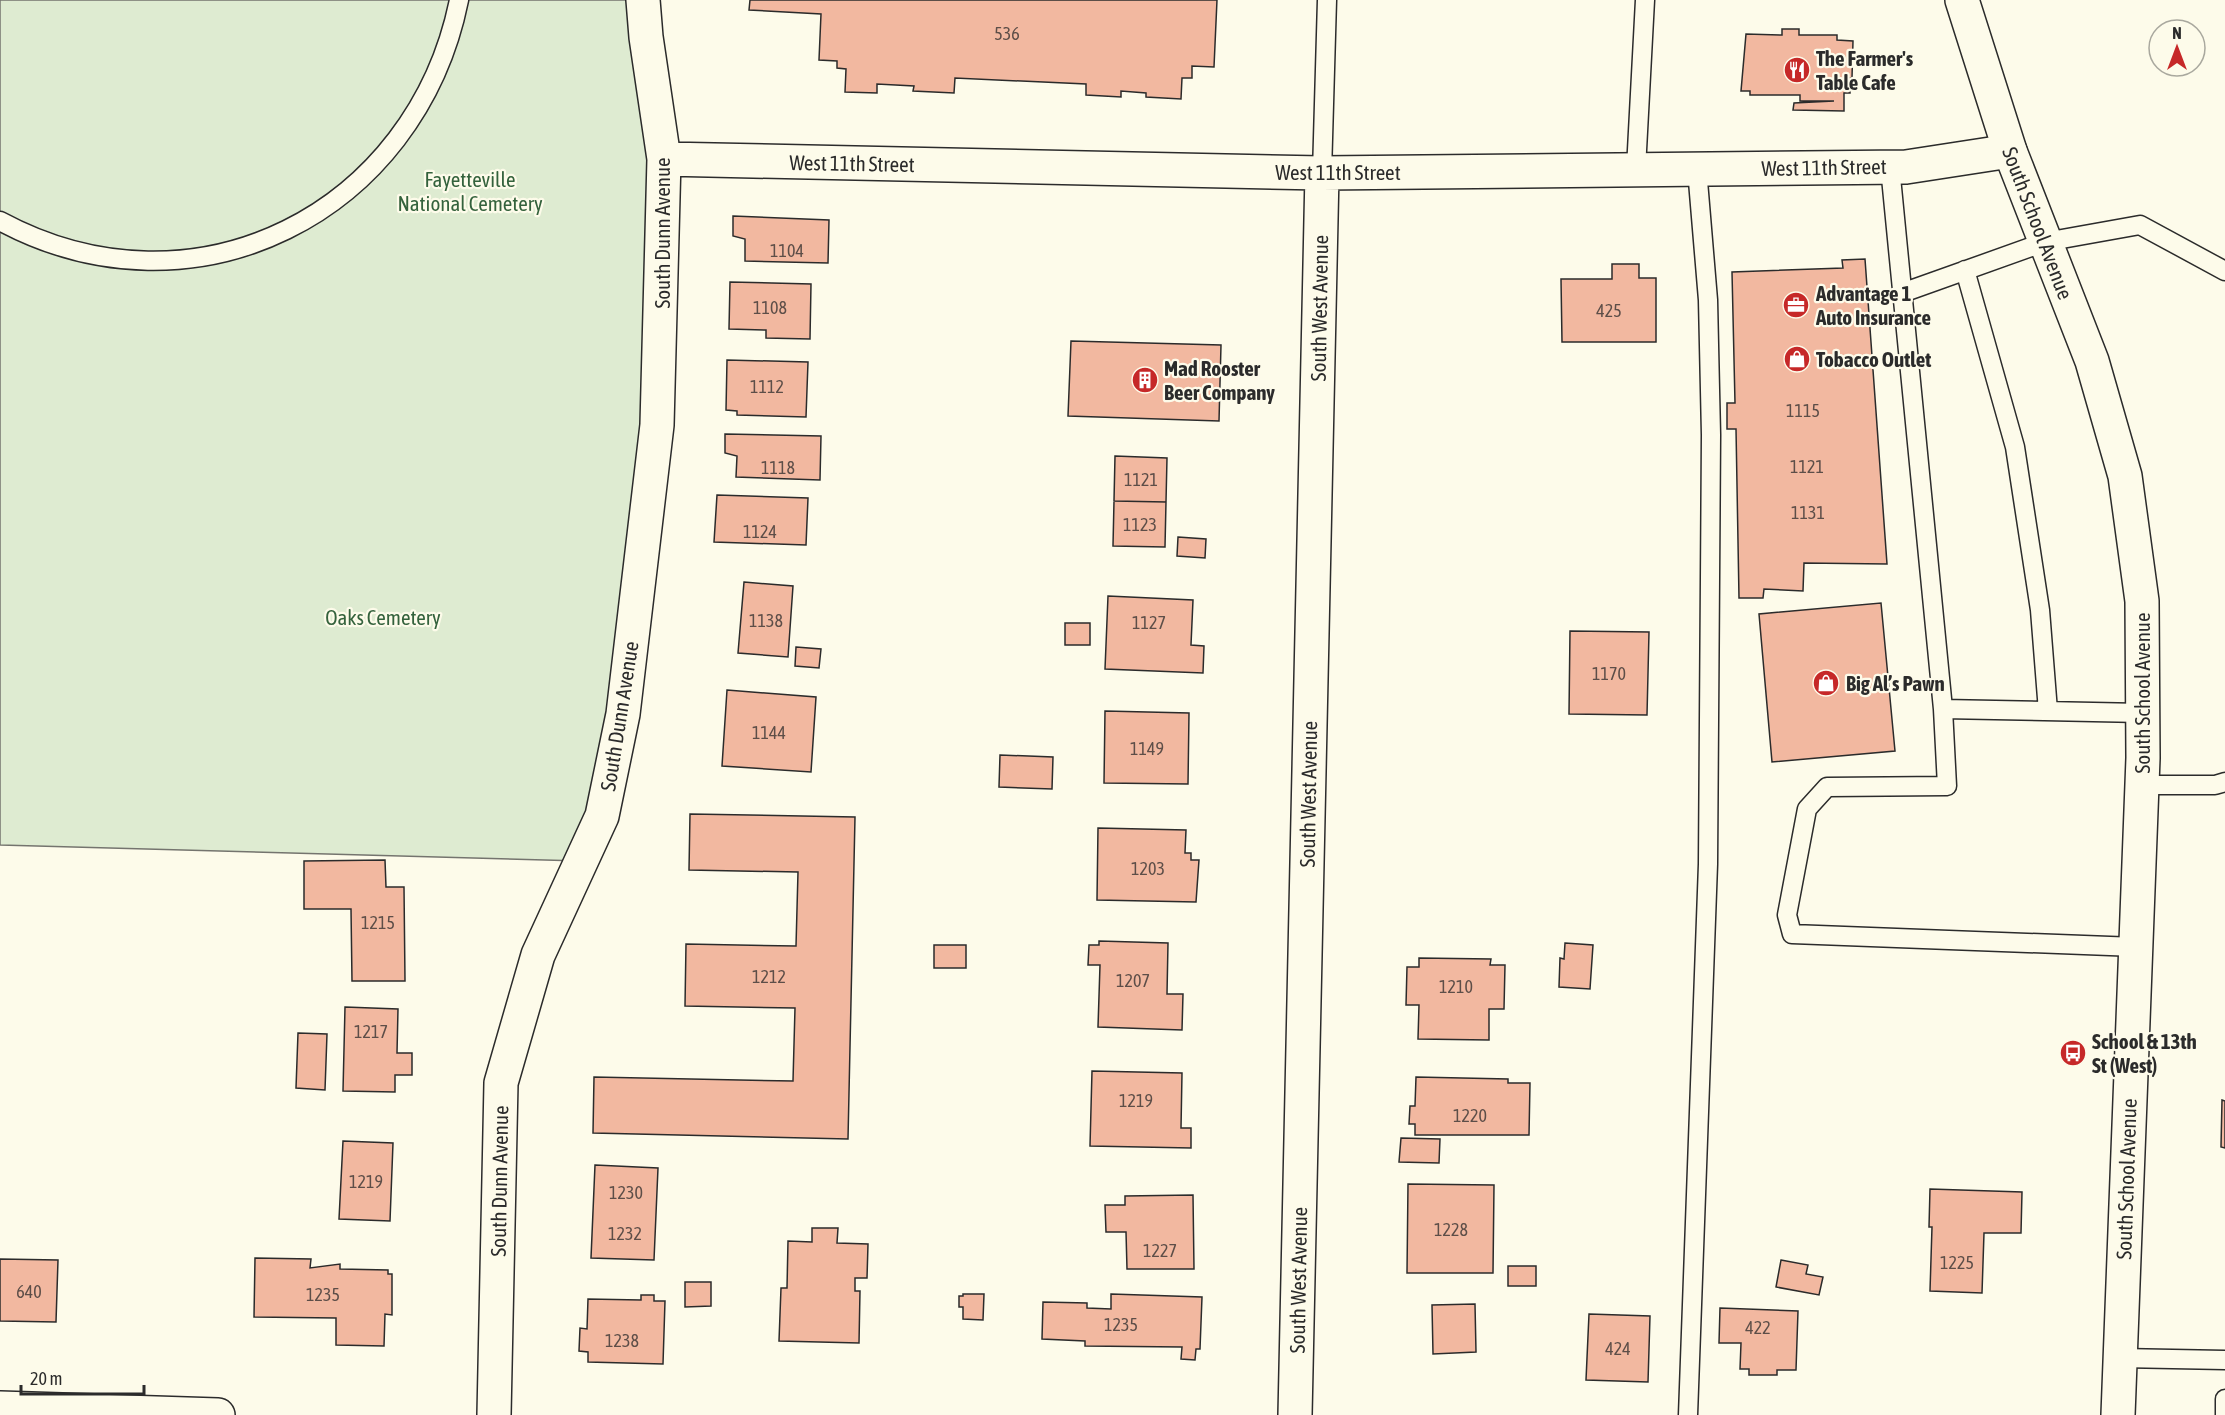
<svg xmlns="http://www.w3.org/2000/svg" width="2225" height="1415" viewBox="0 0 2225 1415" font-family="'Asap Condensed',sans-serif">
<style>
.green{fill:#deebd1;stroke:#74746e;stroke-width:1.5}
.building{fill:#f2b8a0;stroke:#2b2b2b;stroke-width:1.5}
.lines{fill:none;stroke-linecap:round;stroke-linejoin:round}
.lane-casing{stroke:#2b2b2b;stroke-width:21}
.street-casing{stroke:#2b2b2b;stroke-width:36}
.primary-casing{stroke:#2b2b2b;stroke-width:36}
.lane{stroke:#fdfbea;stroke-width:18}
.street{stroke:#fdfbea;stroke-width:33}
.primary{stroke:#fdfbea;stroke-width:33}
.labels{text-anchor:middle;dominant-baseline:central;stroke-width:4.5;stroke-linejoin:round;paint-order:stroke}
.number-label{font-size:18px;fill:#5d4e48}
.poi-label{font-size:21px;font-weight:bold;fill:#2b2b2b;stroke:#fdfbea;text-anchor:start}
.street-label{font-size:21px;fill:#2b2b2b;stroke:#fdfbea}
.park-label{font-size:21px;fill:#34623c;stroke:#fdfbea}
</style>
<rect width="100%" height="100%" fill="#fdfbea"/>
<path class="green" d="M 0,0 L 643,0 L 657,425 L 581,861 L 0,845 Z"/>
<path class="building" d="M 750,0 L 1217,0 L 1214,67 L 1192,66 L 1192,78 L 1182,78 L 1181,99 L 1146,97 L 1146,93 L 1121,91 L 1121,97 L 1086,95 L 1086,84 L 955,78 L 954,93 L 913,91 L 914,86 L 877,84 L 877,93 L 845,92 L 846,69 L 837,68 L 837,61 L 819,60 L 821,14 L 749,10 Z
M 1782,29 L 1799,29 L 1799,35 L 1837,35 L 1837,40 L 1853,41 L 1852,78 L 1850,78 L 1850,93 L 1844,93 L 1844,111 L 1793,110 L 1794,103 L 1834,101 L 1800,101 L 1800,95 L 1750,95 L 1750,91 L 1741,91 L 1746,34 L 1782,35 Z
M 733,216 L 829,220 L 828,263 L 745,261 L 745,239 L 733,236 Z
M 1865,259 L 1887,564 L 1804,563 L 1803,591 L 1764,589 L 1763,598 L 1739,598 L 1736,429 L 1727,429 L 1727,403 L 1735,403 L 1732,272 L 1843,268 L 1842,260 Z
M 1612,264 L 1639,264 L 1639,278 L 1656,278 L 1656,342 L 1562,342 L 1561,279 L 1612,279 Z
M 730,282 L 811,284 L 810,339 L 766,338 L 766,330 L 729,329 Z
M 1071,341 L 1221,345 L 1219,421 L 1068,416 Z
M 727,360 L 808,362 L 806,417 L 737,415 L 737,411 L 726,410 Z
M 725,434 L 821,436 L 820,480 L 736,477 L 737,456 L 725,453 Z
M 1115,456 L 1167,458 L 1166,502 L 1114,501 Z
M 717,495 L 808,498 L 806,545 L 714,542 Z
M 1114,501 L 1166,502 L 1165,547 L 1113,546 Z
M 1178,537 L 1206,539 L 1205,558 L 1177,556 Z
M 744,582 L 793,586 L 788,657 L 738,653 Z
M 1108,596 L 1193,600 L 1191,645 L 1204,646 L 1203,673 L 1105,669 Z
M 1881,603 L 1895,751 L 1772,762 L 1759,614 Z
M 1065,623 L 1090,623 L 1090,645 L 1065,645 Z
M 1570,631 L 1649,632 L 1647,715 L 1569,714 Z
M 796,647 L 821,649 L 819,668 L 795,666 Z
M 727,690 L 816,697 L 811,772 L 722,766 Z
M 1105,711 L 1189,713 L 1188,784 L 1104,783 Z
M 1000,755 L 1053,757 L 1052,789 L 999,787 Z
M 690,814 L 855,817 L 848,1139 L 593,1133 L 594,1077 L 793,1081 L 795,1008 L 685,1006 L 686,944 L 796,946 L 798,872 L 689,870 Z
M 1098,828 L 1186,830 L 1185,853 L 1191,853 L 1191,860 L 1199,860 L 1196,902 L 1097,900 Z
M 385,860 L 386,887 L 404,887 L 405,981 L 352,981 L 351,909 L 304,909 L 304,861 Z
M 1099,941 L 1168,943 L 1167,994 L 1183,994 L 1182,1030 L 1098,1027 L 1100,965 L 1088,965 L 1089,945 L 1099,945 Z
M 1565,943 L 1593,945 L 1590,989 L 1559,987 L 1560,958 L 1564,959 Z
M 934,945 L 966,945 L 966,968 L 934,968 Z
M 1419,958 L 1491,959 L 1490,965 L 1505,965 L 1504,1009 L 1489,1009 L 1489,1040 L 1418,1039 L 1419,1005 L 1406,1005 L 1407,967 L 1419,967 Z
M 345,1007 L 398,1009 L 397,1053 L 412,1053 L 412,1075 L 395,1075 L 395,1092 L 343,1091 Z
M 298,1033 L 327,1034 L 325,1090 L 296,1088 Z
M 1092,1071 L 1182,1073 L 1181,1128 L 1191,1128 L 1191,1148 L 1090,1146 Z
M 1416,1077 L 1508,1079 L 1508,1083 L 1530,1083 L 1529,1135 L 1415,1135 L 1415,1124 L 1409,1124 L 1410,1106 L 1415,1106 Z
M 2222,1100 L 2225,1101 L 2225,1148 L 2221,1147 Z
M 1401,1138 L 1440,1139 L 1439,1163 L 1399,1162 Z
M 343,1141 L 393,1143 L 390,1221 L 339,1219 Z
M 595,1165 L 658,1168 L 654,1260 L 591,1258 Z
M 1408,1184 L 1494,1185 L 1493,1273 L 1407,1273 Z
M 1930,1189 L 2022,1192 L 2021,1233 L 1984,1233 L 1982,1293 L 1930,1291 L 1932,1227 L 1929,1227 Z
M 1193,1195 L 1194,1269 L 1127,1269 L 1126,1232 L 1106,1232 L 1105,1205 L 1125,1205 L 1125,1196 Z
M 812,1228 L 838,1228 L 837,1243 L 868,1244 L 867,1278 L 855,1278 L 855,1291 L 860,1291 L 859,1343 L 779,1341 L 781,1288 L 787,1288 L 788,1241 L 812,1242 Z
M 255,1258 L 311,1259 L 310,1268 L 340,1264 L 340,1269 L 388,1270 L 388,1274 L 392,1274 L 392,1315 L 385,1314 L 384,1346 L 336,1345 L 336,1318 L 254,1317 Z
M 0,1259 L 58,1260 L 56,1322 L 0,1321 Z
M 1781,1260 L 1808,1265 L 1806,1274 L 1823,1277 L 1819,1295 L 1776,1287 Z
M 1508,1266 L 1536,1266 L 1536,1286 L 1508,1286 Z
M 685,1282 L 711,1282 L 711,1306 L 685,1307 Z
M 963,1294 L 984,1294 L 983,1320 L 963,1319 L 963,1307 L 959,1307 L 959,1296 L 963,1296 Z
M 1111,1294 L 1202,1297 L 1200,1349 L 1196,1349 L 1195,1360 L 1181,1359 L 1182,1347 L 1085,1346 L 1085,1341 L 1042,1339 L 1043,1302 L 1087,1303 L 1087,1308 L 1111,1309 Z
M 641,1295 L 654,1295 L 654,1301 L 665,1301 L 663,1364 L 588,1362 L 588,1352 L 579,1351 L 580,1328 L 587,1329 L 588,1299 L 641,1300 Z
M 1475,1304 L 1476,1352 L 1433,1354 L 1432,1305 Z
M 1720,1308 L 1798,1311 L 1796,1370 L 1777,1370 L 1777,1375 L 1749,1375 L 1749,1369 L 1740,1369 L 1741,1343 L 1719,1343 Z
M 1589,1314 L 1650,1316 L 1648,1382 L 1586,1380 Z"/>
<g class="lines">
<defs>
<path id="lane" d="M 1890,167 L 1943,709 L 1947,786 L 1827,787 L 1807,809 L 1787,915 L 1792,934 L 2136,947
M 1636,169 L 1645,0
M 1322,173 L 1327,0
M 0,221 C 195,326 416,213 459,0
M 1965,270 L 2015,447 L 2040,610 L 2048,711
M 1902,293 L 2045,242 L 2140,225 L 2225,271
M 1943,709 L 2142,713
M 2142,785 L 2215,785 L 2225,782
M 2120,1358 L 2225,1360
M 1688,1415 L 1708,864 L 1711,435 L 1708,300 L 1697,169
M 2225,1415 L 2225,1399"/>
<path id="street" d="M 664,159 L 1322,173 L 1906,167 L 2010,151
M 0,1408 L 218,1415
M 494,1415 L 501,1083 L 538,955 L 602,816 L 623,714 L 657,425 L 664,159 L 646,37 L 643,0
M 1295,1415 L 1322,173"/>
<path id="primary" d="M 1962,0 L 2010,151 L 2092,361 L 2125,476 L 2142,601 L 2143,758 L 2118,1415"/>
</defs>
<use href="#lane" class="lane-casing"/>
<use href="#street" class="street-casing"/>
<use href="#primary" class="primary-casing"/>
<use href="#lane" class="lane"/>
<use href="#street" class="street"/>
<use href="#primary" class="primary"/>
</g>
<defs>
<symbol id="restaurant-disc" viewBox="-11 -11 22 22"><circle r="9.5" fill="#c62828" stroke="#fdfbea"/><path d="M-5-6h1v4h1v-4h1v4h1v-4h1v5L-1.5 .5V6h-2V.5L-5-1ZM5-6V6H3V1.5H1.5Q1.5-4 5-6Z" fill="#fff"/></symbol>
<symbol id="office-disc" viewBox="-11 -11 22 22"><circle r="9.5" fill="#c62828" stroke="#fdfbea"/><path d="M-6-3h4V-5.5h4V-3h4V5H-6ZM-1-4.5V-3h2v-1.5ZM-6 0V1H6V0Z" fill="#fff"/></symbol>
<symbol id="shop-disc" viewBox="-11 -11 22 22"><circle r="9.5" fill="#c62828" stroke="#fdfbea"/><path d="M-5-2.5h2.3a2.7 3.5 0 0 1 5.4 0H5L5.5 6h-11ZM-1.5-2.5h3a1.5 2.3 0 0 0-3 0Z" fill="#fff"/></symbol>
<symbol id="building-disc" viewBox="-11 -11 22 22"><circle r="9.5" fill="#c62828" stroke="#fdfbea"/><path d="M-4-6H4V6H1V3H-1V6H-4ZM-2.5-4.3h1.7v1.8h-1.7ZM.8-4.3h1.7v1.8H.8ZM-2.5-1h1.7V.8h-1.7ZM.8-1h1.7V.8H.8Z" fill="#fff"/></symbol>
<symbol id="bus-disc" viewBox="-11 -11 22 22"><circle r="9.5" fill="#c62828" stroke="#fdfbea"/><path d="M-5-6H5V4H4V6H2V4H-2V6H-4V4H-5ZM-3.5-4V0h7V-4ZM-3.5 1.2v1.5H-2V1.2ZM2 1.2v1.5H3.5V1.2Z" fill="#fff"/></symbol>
</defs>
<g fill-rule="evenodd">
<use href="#restaurant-disc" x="1782" y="55" width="30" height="30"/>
<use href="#office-disc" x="1781" y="290" width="30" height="30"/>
<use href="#shop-disc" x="1782" y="344" width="30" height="30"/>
<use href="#building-disc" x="1130" y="365" width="30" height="30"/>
<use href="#shop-disc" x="1811" y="668" width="30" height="30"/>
<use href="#bus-disc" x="2058" y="1038" width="30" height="30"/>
</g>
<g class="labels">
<g class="number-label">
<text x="1007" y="33">536</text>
<text x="787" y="250">1104</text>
<text x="770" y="307">1108</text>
<text x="1609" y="310">425</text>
<text x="767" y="386">1112</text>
<text x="1803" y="410">1115</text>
<text x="1807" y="466">1121</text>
<text x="778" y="467">1118</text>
<text x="1141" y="479">1121</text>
<text x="1808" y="512">1131</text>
<text x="1140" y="524">1123</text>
<text x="760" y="531">1124</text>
<text x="766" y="620">1138</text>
<text x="1149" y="622">1127</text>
<text x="1609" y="673">1170</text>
<text x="769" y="732">1144</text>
<text x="1147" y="748">1149</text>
<text x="1148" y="868">1203</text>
<text x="378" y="922">1215</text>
<text x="769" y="976">1212</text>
<text x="1133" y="980">1207</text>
<text x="1456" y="986">1210</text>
<text x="371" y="1031">1217</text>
<text x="1136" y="1100">1219</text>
<text x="1470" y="1115">1220</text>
<text x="366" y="1181">1219</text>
<text x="626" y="1192">1230</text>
<text x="1451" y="1229">1228</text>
<text x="625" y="1233">1232</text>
<text x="1160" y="1250">1227</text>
<text x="1957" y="1262">1225</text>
<text x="29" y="1291">640</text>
<text x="323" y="1294">1235</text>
<text x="1121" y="1324">1235</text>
<text x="1758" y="1327">422</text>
<text x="622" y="1340">1238</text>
<text x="1618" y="1348">424</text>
</g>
<g class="poi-label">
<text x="1816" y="58">The Farmer's<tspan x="1816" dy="24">Table Cafe</tspan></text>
<text x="1816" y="293">Advantage 1<tspan x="1816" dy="24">Auto Insurance</tspan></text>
<text x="1816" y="359">Tobacco Outlet</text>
<text x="1164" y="368">Mad Rooster<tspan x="1164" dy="24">Beer Company</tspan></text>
<text x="1846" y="683">Big Al’s Pawn</text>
<text x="2092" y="1041">School &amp; 13th<tspan x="2092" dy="24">St (West)</tspan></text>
</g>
<g class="street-label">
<text transform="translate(852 163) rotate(1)">West 11th Street</text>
<text transform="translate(1824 167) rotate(-1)">West 11th Street</text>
<text x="1338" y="172">West 11th Street</text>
<text transform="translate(2038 223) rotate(69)">South School Avenue</text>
<text transform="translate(662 233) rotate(-90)">South Dunn Avenue</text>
<text transform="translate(1319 308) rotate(-89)">South West Avenue</text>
<text transform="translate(2142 693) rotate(-90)">South School Avenue</text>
<text transform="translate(619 716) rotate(-81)">South Dunn Avenue</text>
<text transform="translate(1308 794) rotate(-89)">South West Avenue</text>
<text transform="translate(2126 1179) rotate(-88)">South School Avenue</text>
<text transform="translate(499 1181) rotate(-89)">South Dunn Avenue</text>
<text transform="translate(1298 1280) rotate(-89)">South West Avenue</text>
</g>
<g class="park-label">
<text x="470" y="179">Fayetteville<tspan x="470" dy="24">National Cemetery</tspan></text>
<text x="383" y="617">Oaks Cemetery</text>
</g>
</g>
<g transform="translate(2177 48)"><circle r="28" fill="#fdfbea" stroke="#a9a89e" stroke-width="1.5"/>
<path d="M0-4.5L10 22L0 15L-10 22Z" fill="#c62828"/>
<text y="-9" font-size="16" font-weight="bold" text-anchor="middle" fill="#2b2b2b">N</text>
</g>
<path d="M21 1385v9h123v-9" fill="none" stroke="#2b2b2b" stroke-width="3"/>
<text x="30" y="1385" font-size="18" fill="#2b2b2b" stroke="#fdfbea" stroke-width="4.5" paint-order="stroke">20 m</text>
</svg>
